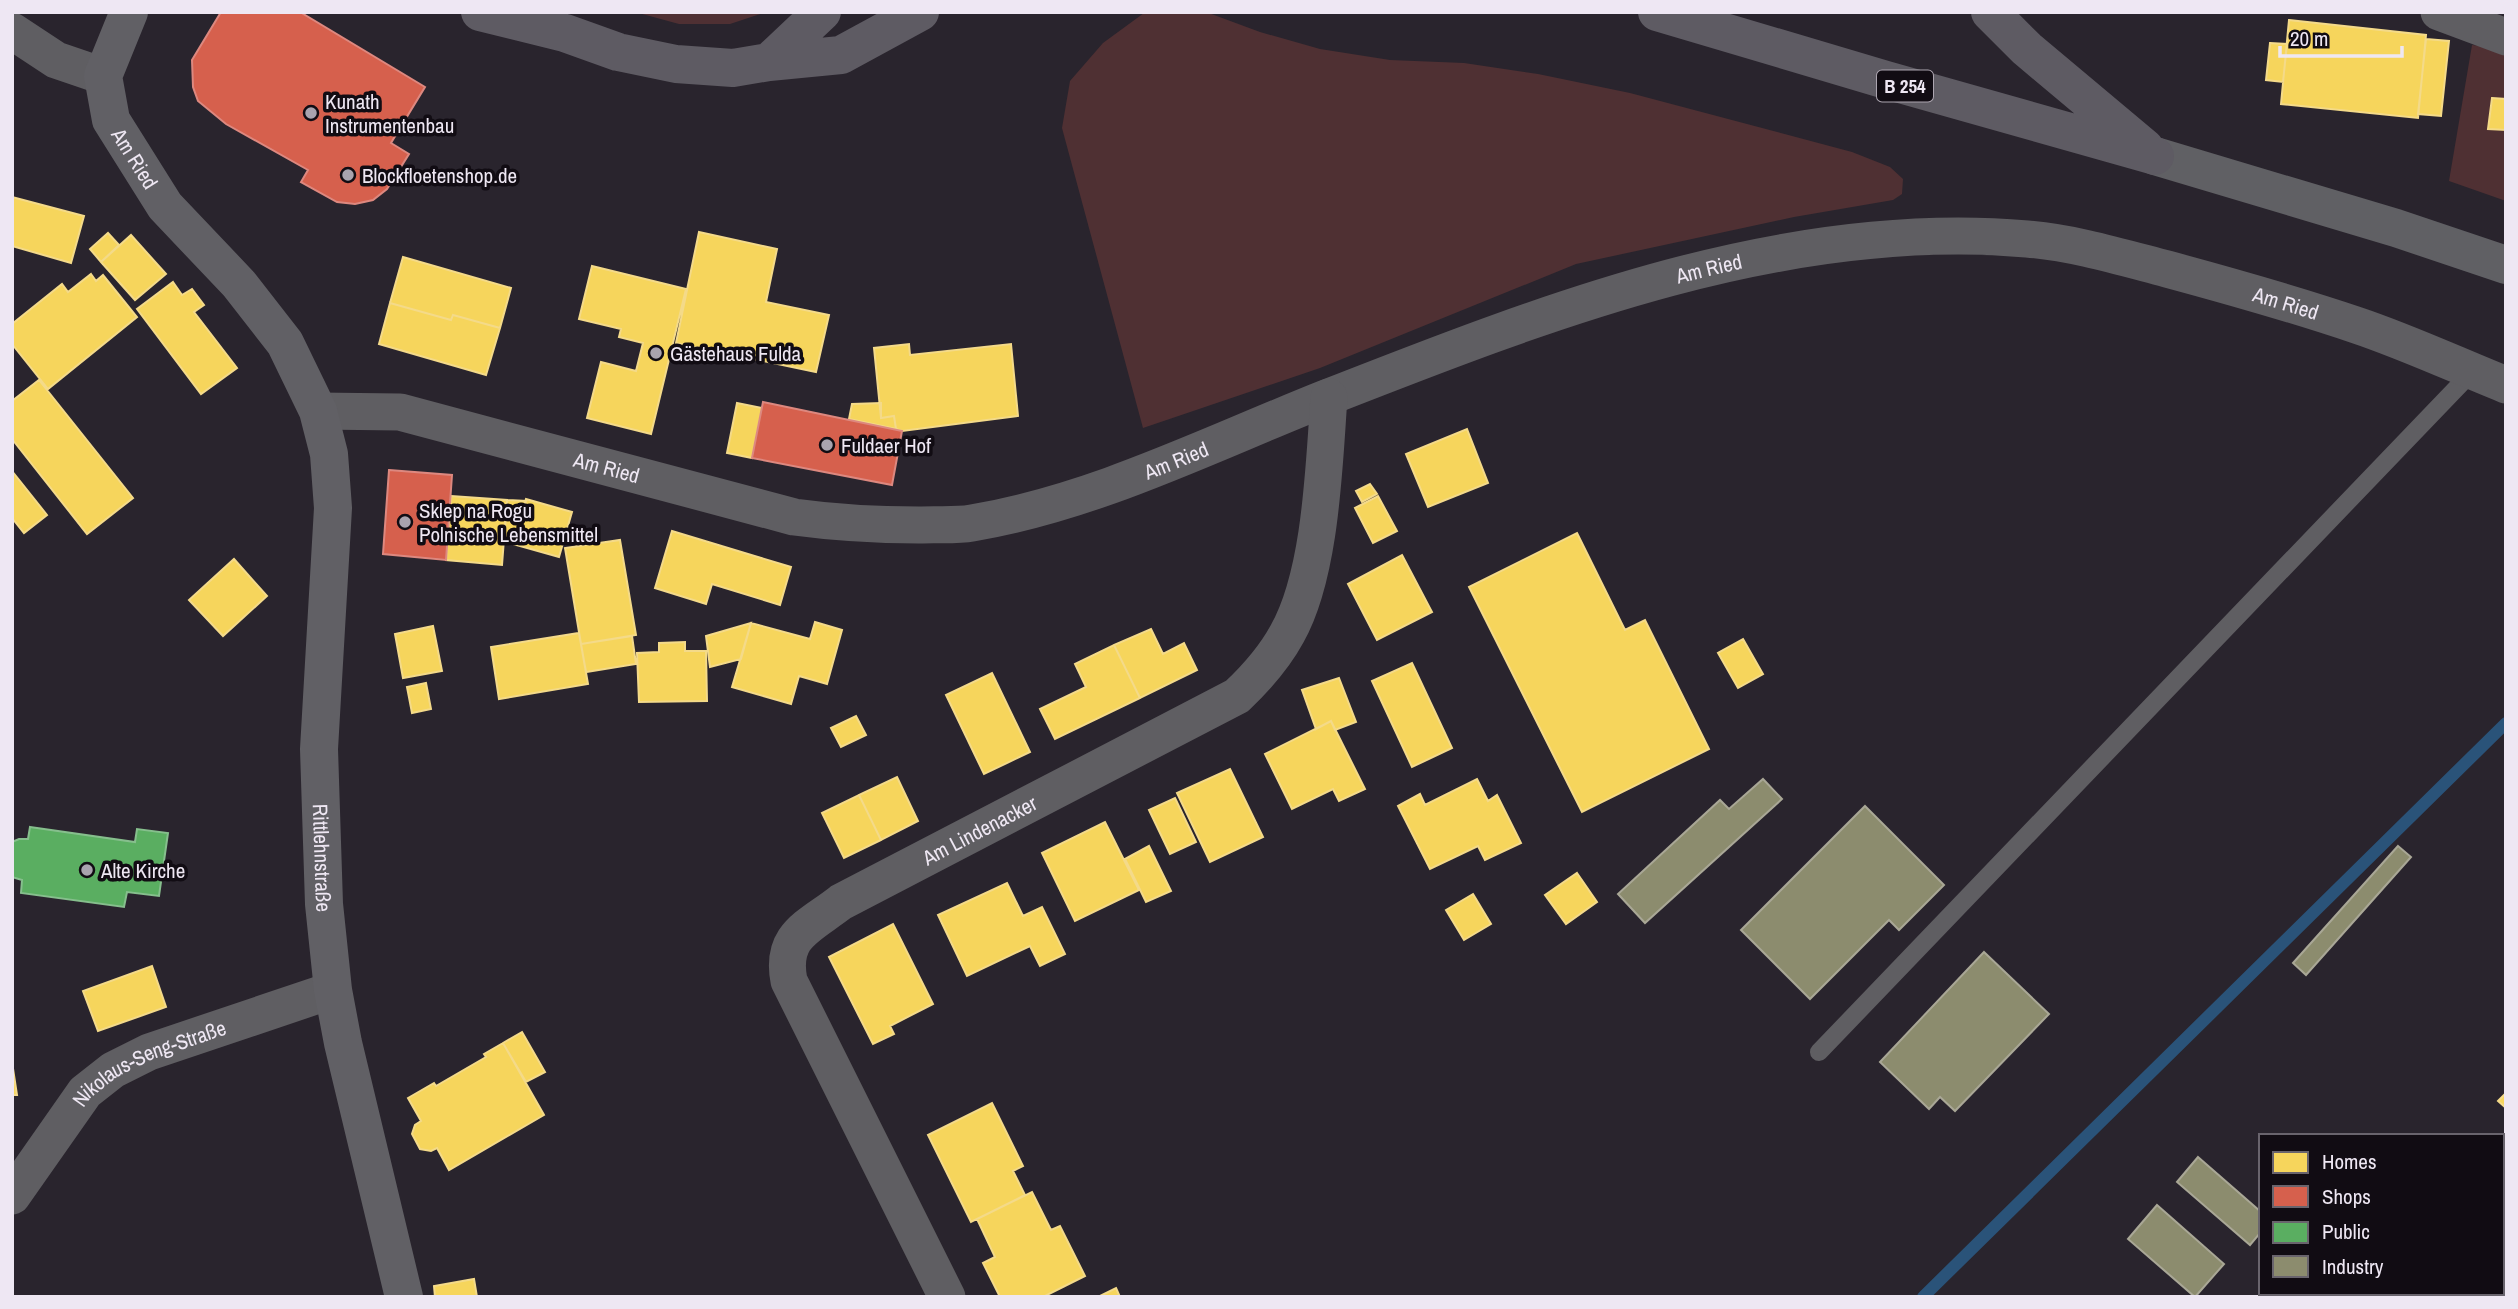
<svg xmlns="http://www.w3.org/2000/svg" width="2518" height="1309" viewBox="0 0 2518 1309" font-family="'Archivo Narrow',sans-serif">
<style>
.green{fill:#4f3033}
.homes{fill:#f6d55c;stroke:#f4da89;stroke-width:2}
.shops{fill:#d6604d;stroke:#dd887f;stroke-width:2}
.public{fill:#5aae61;stroke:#86bf8d;stroke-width:2}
.industry{fill:#8c8c6e;stroke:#a9a796;stroke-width:2}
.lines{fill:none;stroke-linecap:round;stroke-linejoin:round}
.stream{stroke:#2a5379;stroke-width:12}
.lane{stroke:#5f5e62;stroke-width:18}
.street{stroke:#5f5e62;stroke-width:37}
.secondary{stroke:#616065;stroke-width:38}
.primary{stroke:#606064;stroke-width:38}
.highway{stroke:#5e5b63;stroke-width:38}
.poi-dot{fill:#a9a3ae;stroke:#110c13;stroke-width:2.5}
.labels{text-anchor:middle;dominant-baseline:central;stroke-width:7;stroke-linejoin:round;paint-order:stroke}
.shield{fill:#110c13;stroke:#aca5b0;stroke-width:2}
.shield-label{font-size:19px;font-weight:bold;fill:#eee7f3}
.poi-label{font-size:21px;fill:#eee7f3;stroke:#110c13;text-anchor:start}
.street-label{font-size:21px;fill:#eee7f3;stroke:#110c13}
</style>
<rect width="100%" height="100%" fill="#29242d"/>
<path class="green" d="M 635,12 L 766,12 L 730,24 L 679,24 Z
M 1206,12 L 1260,32 L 1320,49 L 1390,60 L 1464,63 L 1538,74 L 1630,93 L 1852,152 L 1890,167 L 1903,179 L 1902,194 L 1893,200 L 1794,217 L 1576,264 L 1320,368 L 1143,428 L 1062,128 L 1070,81 L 1103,43 L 1144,13 Z
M 2472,45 L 2506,49 L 2506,201 L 2449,181 Z"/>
<path class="homes" d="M 2289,20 L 2426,35 L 2418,118 L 2281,104 Z
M 2426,39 L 2449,41 L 2441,116 L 2418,114 Z
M 2270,43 L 2287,44 L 2283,82 L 2266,80 Z
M 2492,98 L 2506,99 L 2506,130 L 2488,129 Z
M 12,197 L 84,216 L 71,263 L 12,246 Z
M 699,232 L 777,249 L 766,302 L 829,315 L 816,372 L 676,343 Z
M 108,233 L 119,245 L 101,262 L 90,249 Z
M 131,235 L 166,274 L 135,300 L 101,262 Z
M 403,257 L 511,288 L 500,328 L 453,315 L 451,320 L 390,303 Z
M 592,266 L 686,289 L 651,434 L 587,418 L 601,362 L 636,371 L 643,343 L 619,337 L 621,329 L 579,319 Z
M 91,274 L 96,281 L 103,275 L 137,317 L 48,389 L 12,344 L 12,324 L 62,284 L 68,292 Z
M 173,282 L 182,295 L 192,289 L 204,305 L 194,312 L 237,368 L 201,394 L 137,309 Z
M 390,303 L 451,320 L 453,315 L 500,328 L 486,375 L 379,344 Z
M 909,344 L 910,355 L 1011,344 L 1018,416 L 902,431 L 896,429 L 894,416 L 881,418 L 874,348 Z
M 39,380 L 133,498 L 87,534 L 12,439 L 12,401 Z
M 737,403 L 762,408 L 752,458 L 727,453 Z
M 881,403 L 881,418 L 894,416 L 896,429 L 849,419 L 852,404 Z
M 1467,429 L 1488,483 L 1428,507 L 1406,454 Z
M 12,471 L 47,515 L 24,533 L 12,518 Z
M 1370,484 L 1377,494 L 1362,502 L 1356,491 Z
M 451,496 L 507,500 L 502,565 L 446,560 Z
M 1378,496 L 1397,531 L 1373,543 L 1355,508 Z
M 526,499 L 572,512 L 559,557 L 513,544 Z
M 507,500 L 526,501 L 513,544 L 504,542 Z
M 672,531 L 791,567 L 780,605 L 712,584 L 706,604 L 655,588 Z
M 1577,533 L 1625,630 L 1645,620 L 1709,749 L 1582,812 L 1469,587 Z
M 620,540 L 636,635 L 581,644 L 565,548 Z
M 1402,555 L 1432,612 L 1377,640 L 1348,584 Z
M 234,559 L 267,596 L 223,636 L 189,600 Z
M 815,622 L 842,630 L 827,684 L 799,676 L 791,704 L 732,687 L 751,623 L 810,639 Z
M 751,623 L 741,659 L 710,667 L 706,636 Z
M 433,626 L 442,671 L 403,678 L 395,634 Z
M 1151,629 L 1163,654 L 1184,643 L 1197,670 L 1140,698 L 1114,645 Z
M 579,633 L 588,684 L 499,699 L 491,647 Z
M 632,636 L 636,664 L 586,672 L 581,644 Z
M 1743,639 L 1763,674 L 1738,688 L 1718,653 Z
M 685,642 L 685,651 L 706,651 L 707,701 L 639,702 L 637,653 L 659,652 L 659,643 Z
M 1114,645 L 1140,698 L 1055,739 L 1040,709 L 1086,687 L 1075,664 Z
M 1412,663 L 1452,748 L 1412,767 L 1372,681 Z
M 992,673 L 1030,752 L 984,774 L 946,695 Z
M 1339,678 L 1356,722 L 1335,730 L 1331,721 L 1316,729 L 1302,690 Z
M 426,683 L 431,709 L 412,713 L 407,687 Z
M 856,716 L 866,735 L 841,747 L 831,728 Z
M 1331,721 L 1365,789 L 1339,801 L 1333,789 L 1292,809 L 1265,754 Z
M 1230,769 L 1263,837 L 1210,862 L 1177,793 Z
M 897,777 L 918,821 L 881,840 L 859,795 Z
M 1477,779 L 1488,801 L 1497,795 L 1521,843 L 1485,860 L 1478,846 L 1430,869 L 1398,806 L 1420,794 L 1425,805 Z
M 859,795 L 881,840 L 844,858 L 822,813 Z
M 1175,798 L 1196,842 L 1170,854 L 1149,810 Z
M 1105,822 L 1139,890 L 1075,921 L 1042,853 Z
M 1149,846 L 1171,891 L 1146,902 L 1125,859 Z
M 1577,873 L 1597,902 L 1566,924 L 1545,895 Z
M 1007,883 L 1023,916 L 1042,907 L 1065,954 L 1040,966 L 1030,946 L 967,976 L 938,915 Z
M 1473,894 L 1491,924 L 1464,940 L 1446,910 Z
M 893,924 L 933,1004 L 890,1026 L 894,1034 L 873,1044 L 829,957 Z
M 152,966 L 166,1007 L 98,1031 L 83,991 Z
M 522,1032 L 545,1072 L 526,1082 L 503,1043 Z
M 503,1043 L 544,1115 L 449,1170 L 437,1148 L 431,1151 L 420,1149 L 412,1134 L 415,1125 L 421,1121 L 408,1098 L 434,1083 L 436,1086 L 486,1057 L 484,1054 Z
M 12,1062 L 17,1095 L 12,1095 Z
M 2506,1093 L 2506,1108 L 2498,1101 Z
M 992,1103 L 1023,1166 L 1013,1171 L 1025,1195 L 971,1222 L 928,1135 Z
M 1032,1192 L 1051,1230 L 1060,1226 L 1085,1276 L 1043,1297 L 1000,1297 L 983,1263 L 995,1257 L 977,1219 Z
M 2502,1201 L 2506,1205 L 2506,1250 L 2502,1254 Z
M 474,1279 L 477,1297 L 435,1297 L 434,1286 Z
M 1116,1288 L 1120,1297 L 1098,1297 Z
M 2402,1293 L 2426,1293 L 2430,1297 L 2399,1297 Z"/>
<path class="shops" d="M 221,12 L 300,12 L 425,87 L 391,143 L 409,154 L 387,189 L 373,200 L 355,204 L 337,202 L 301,182 L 308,170 L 226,124 L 198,101 L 193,87 L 192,60 Z
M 763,402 L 902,431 L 892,485 L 752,458 Z
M 389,470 L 452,475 L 446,560 L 383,554 Z"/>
<path class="public" d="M 30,827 L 135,842 L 137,829 L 168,833 L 159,896 L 127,892 L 124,907 L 21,893 L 22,880 L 12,877 L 12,842 L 19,839 L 28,839 Z"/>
<path class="industry" d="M 1763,779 L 1782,799 L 1645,923 L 1618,894 L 1720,800 L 1729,809 Z
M 1865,806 L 1944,885 L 1899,930 L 1889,920 L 1810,999 L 1741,930 Z
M 2398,846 L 2411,857 L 2306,975 L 2293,963 Z
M 1984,952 L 2049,1014 L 1955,1111 L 1940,1097 L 1929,1109 L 1880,1062 Z
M 2198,1157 L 2261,1212 L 2261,1232 L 2250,1245 L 2177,1182 Z
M 2157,1205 L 2224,1264 L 2195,1297 L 2128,1239 Z"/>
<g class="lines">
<path class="stream" d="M 1923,1297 L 2506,723"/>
<path class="lane" d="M 1819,1052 L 2472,372"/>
<g class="street">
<path d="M 2439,12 L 2506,37"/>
<path d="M 12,31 L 56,60 L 103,76"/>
<path id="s1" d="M 318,411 L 400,412 L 794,517 C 838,523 874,525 919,525 C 936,524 955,526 972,523 C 1096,502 1210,444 1326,398 C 1548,311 1785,218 2027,239 C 2075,243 2121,257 2167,269 C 2230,286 2294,304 2356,325 C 2407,342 2456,365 2506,385"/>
<path id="s2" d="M 12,1196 L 85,1092 L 113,1070 L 149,1052 L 333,990"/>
<path id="s3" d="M 947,1297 L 789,981 C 780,935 809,927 841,902 L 1237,696 C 1257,677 1274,658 1287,634 C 1321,574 1324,466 1329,397"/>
</g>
<path class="secondary" id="s4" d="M 129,12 L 103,76 L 111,120 L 165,206 L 239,284 L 285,343 L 318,411 L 329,454 L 333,508 L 319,749 L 324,904 L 333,990 L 343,1043 L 404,1297"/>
<path class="primary" d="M 2155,156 L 2396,228 L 2506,265"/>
<path class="highway" d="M 480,12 L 565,33 L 618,52 L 676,64 L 733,68 L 769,62 L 841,55 L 920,12
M 1657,12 L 1886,80 L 2155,156
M 1990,12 L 2027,49 L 2145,148
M 769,62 L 822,12"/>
</g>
<g class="poi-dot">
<circle cx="311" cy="113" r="7"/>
<circle cx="348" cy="175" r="7"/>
<circle cx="656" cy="353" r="7"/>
<circle cx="827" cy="445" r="7"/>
<circle cx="405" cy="522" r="7"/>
<circle cx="87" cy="870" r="7"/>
</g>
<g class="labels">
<rect class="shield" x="1877" y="70.5" width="56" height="31" rx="5"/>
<g class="shield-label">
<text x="1905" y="86">B 254</text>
</g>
<g class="poi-label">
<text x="325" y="101">Kunath<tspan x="325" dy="24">Instrumentenbau</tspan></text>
<text x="362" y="175">Blockfloetenshop.de</text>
<text x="670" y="353">Gästehaus Fulda</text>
<text x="841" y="445">Fuldaer Hof</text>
<text x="419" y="510">Sklep na Rogu<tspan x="419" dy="24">Polnische Lebensmittel</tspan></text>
<text x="101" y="870">Alte Kirche</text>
</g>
<g class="street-label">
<text stroke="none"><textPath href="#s4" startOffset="159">Am Ried</textPath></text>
<text stroke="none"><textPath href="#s1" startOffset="1449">Am Ried</textPath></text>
<text stroke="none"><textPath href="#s1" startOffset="2037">Am Ried</textPath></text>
<text stroke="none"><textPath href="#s1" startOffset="882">Am Ried</textPath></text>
<text stroke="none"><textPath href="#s1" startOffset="296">Am Ried</textPath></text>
<text stroke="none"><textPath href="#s3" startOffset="612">Am Lindenacker</textPath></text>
<text stroke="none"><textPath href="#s4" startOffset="922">Rittlehnstraße</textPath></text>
<text stroke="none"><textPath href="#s2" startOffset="198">Nikolaus-Seng-Straße</textPath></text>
</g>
</g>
<rect width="2518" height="1309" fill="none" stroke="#eee7f3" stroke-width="28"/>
<rect x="2259" y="1134" width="245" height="161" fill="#110c13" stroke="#69646d" stroke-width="2"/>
<rect x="2273" y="1152" width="35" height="21" fill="#f6d55c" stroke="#69646d" stroke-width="2"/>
<text x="2322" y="1169" font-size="21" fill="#eee7f3">Homes</text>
<rect x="2273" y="1186" width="35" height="21" fill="#d6604d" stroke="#69646d" stroke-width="2"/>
<text x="2322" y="1204" font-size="21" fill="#eee7f3">Shops</text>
<rect x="2273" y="1222" width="35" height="21" fill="#5aae61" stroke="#69646d" stroke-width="2"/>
<text x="2322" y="1239" font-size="21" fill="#eee7f3">Public</text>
<rect x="2273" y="1256" width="35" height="21" fill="#8c8c6e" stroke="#69646d" stroke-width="2"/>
<text x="2322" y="1274" font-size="21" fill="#eee7f3">Industry</text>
<path d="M2280 46v10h122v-10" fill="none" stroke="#eee7f3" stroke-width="3.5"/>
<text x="2290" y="46" font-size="21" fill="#eee7f3" stroke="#110c13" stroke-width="5" paint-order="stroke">20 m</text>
</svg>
